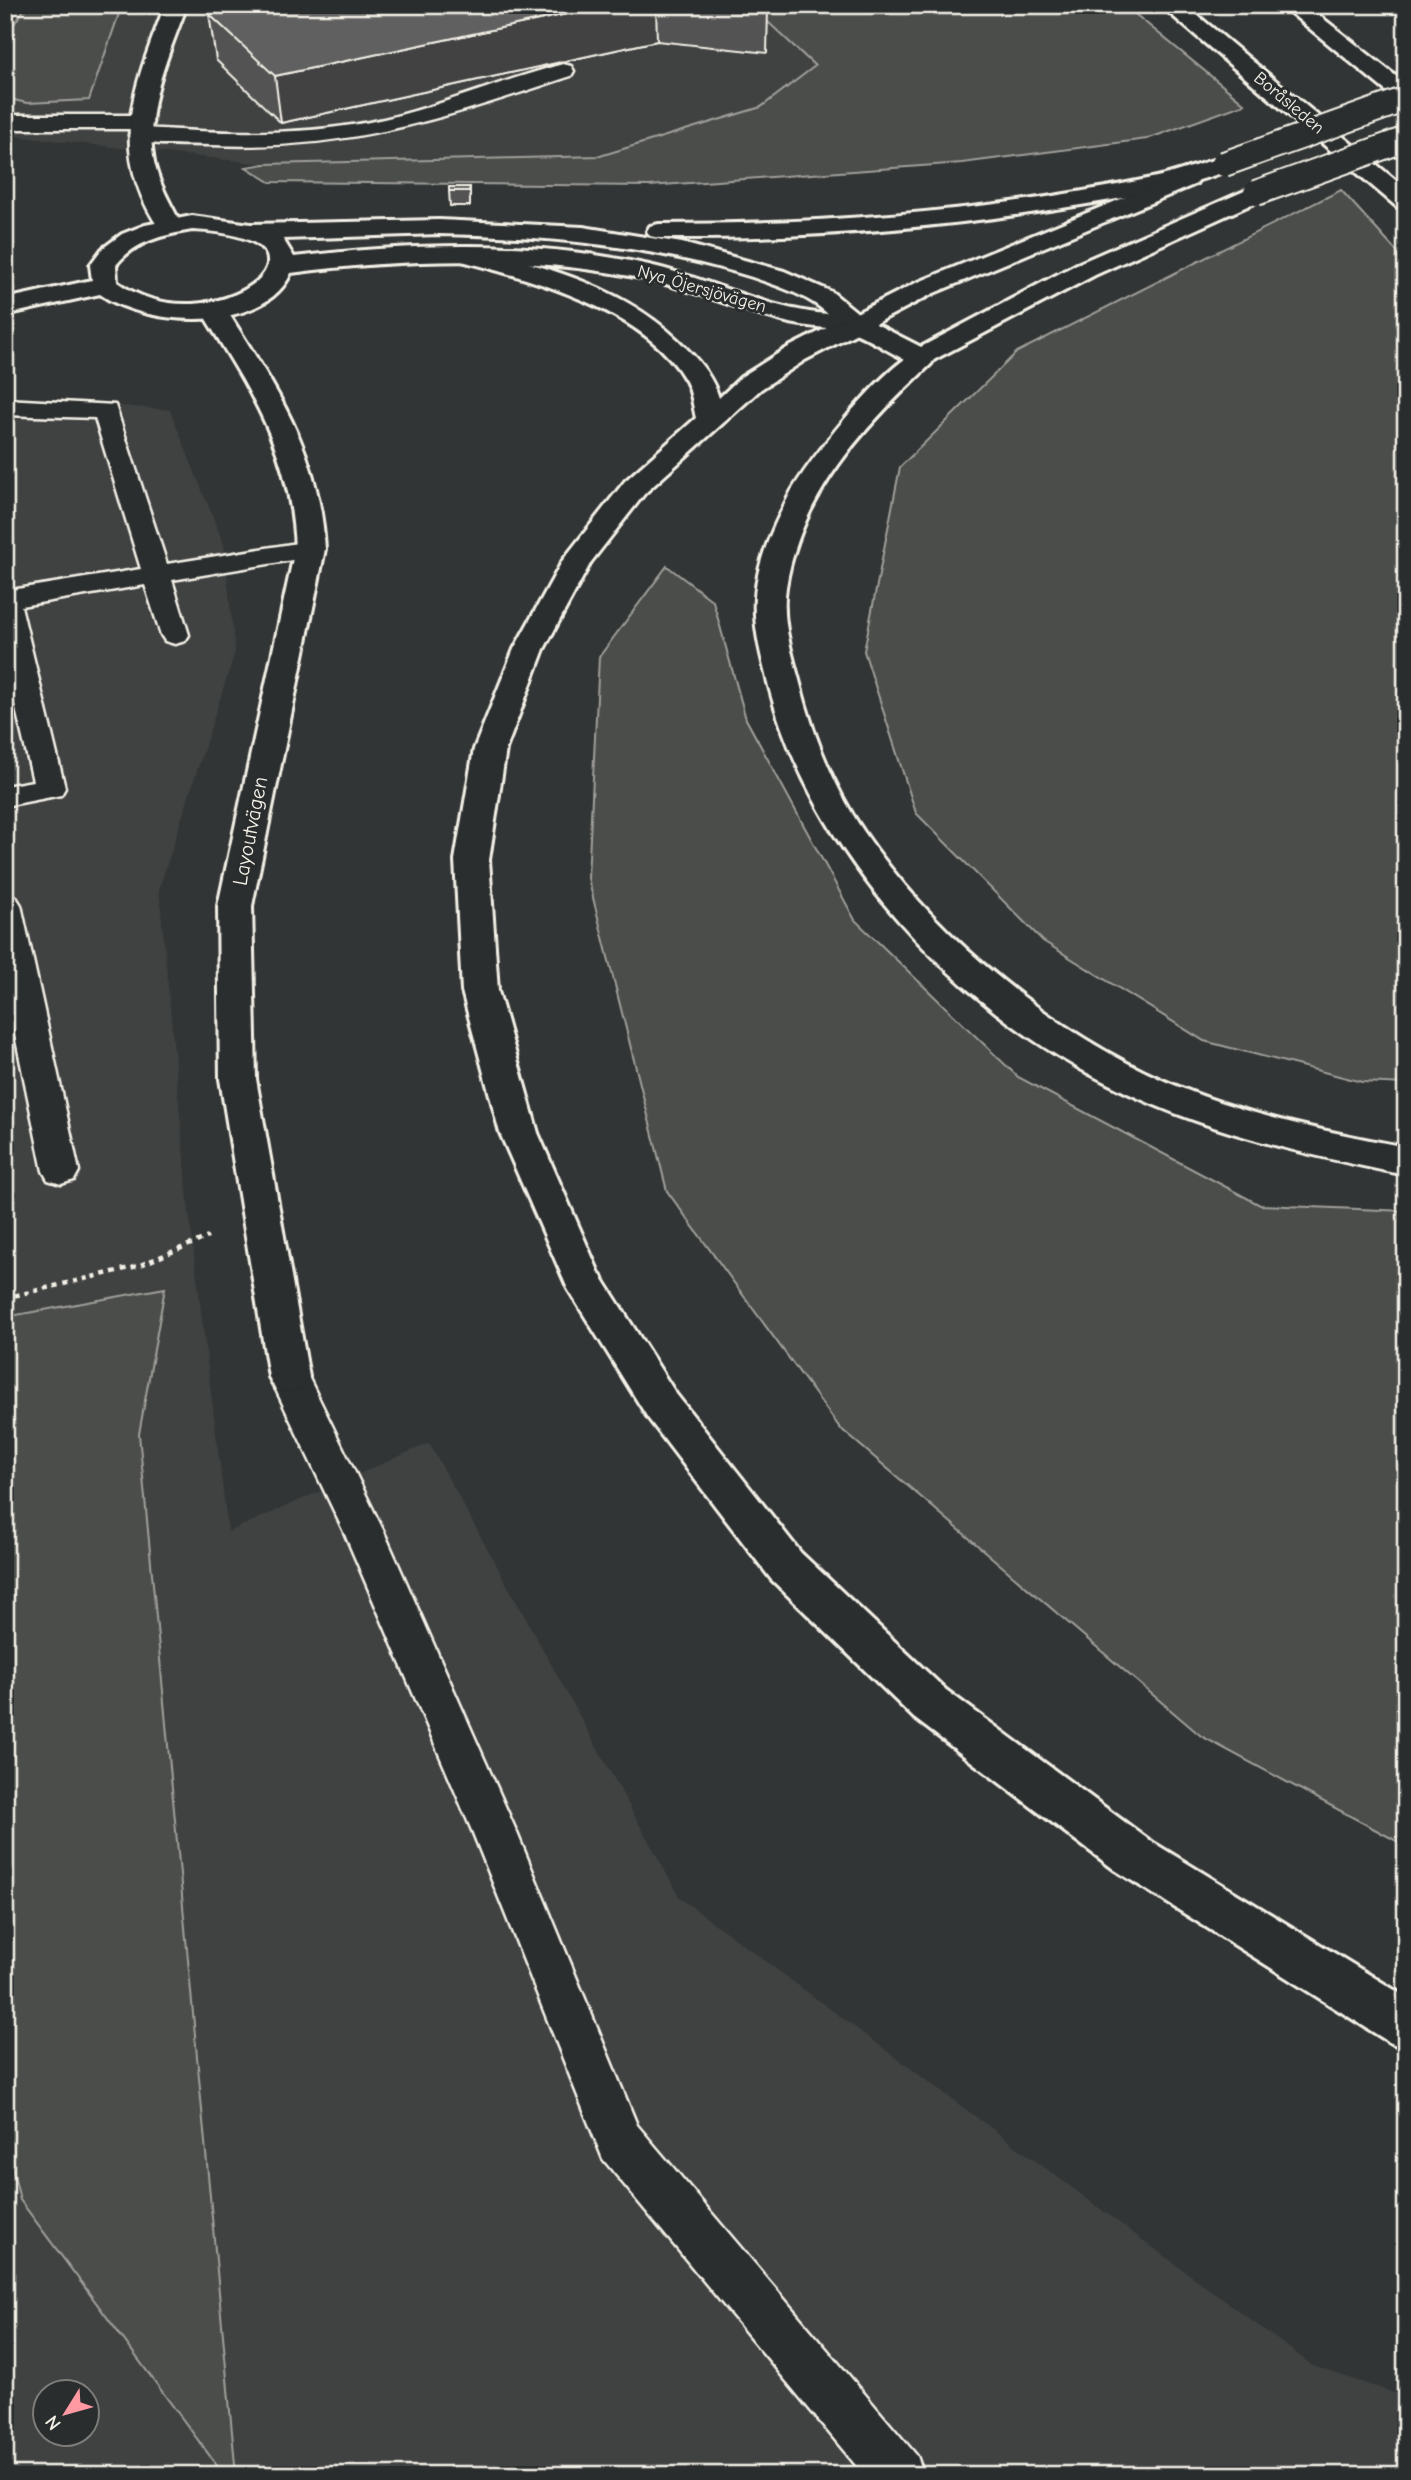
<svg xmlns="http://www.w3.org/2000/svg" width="1411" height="2480" viewBox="0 0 1411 2480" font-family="'Comic Neue',sans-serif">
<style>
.built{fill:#404242;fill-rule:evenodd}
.green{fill:#4b4d4c;stroke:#a09f9a;stroke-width:2}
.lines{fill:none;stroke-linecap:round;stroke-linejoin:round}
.lane-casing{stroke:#f4f1e8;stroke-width:5}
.street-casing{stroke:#f4f1e8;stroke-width:6}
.secondary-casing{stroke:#f4f1e8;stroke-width:6}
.highway-casing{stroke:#f4f1e8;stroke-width:6}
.path{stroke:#f4f1e8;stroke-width:4.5;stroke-dasharray:5 5;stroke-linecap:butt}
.lane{fill:#2a2d2e;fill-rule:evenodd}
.street{fill:#2a2d2e;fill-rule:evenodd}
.secondary{fill:#2a2d2e;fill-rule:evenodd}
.highway{fill:#2a2d2e;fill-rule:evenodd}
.secondary-bridge-casing{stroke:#f4f1e8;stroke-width:28;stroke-linecap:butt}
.secondary-bridge{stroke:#2a2d2e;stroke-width:24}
.wall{fill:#525352;stroke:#f4f1e8;stroke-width:2}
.shaded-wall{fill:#424342;stroke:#f4f1e8;stroke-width:2}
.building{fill:#5f605f;stroke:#f4f1e8;stroke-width:2}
.labels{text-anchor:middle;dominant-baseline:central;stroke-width:6;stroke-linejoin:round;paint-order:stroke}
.far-street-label{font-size:18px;fill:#f4f1e8;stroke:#2a2d2e}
.street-label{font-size:21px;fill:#f4f1e8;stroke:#2a2d2e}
</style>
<rect width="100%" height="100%" fill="#323535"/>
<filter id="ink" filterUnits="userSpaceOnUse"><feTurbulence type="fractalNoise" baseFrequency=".0143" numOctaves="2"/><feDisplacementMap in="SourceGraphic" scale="14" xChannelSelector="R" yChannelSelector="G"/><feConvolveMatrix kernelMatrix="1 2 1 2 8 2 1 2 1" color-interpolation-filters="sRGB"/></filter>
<g filter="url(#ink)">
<path class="built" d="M 122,5 L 750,5 L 816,66 L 761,107 L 600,156 L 265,164 L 5,135 L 5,98 L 27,103 Z
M 5,396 L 170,410 L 224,545 L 235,652 L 159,889 L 189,1212 L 228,1532 L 429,1443 L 680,1898 L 1313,2366 L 1406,2397 L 1406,2475 L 236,2475 L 139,1434 L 165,1289 L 5,1317 Z
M 5,2138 L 20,2200 L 224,2475 L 5,2475 ZM 46,2392 L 88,2392 L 88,2434 L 46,2434 Z"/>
<path class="green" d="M 27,5 L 122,5 L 89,100 L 27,103 L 5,98 L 5,24 L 14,24 Z
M 750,5 L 1124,5 L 1245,104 L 1147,139 L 962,163 L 649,186 L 270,182 L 246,167 L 265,164 L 600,156 L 761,107 L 815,66 Z
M 1341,190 L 1406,262 L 1406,1084 L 1362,1082 L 1204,1041 L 1043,941 L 916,813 L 864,651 L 900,467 L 1017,352 Z
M 667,566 L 713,601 L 746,719 L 855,920 L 1018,1077 L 1260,1205 L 1406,1211 L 1406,1846 L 1201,1736 L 840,1428 L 667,1191 L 588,878 L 599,657 Z
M 165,1288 L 139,1434 L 236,2475 L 224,2475 L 20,2200 L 5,2138 L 5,1317 Z"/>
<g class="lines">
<defs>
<path id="lane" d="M 563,64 L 571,66 L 574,71 L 571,76 C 444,118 349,151 212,145 C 186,144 157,146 132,140 L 129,135 L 138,129 L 5,129 L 5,115 L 142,115 L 153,122 L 143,128 C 223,133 304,137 384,119 C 445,105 502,80 563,64 Z
M 5,399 L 115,405 L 167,564 L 310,541 L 320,543 L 324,549 L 320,555 L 310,557 L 172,580 L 189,635 L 185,641 L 175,644 L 165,641 L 161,635 L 145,585 L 21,606 L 65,788 L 61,795 L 5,806 L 5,786 L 33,781 L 5,662 L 5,591 L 141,569 L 95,418 L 5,415 Z
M 5,894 L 16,897 L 21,905 L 79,1171 L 74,1180 L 61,1184 L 48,1180 L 43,1171 L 5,986 Z
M 289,1362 L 303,1366 L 384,1532 L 517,1833 L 637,2125 L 917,2456 L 924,2475 L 864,2475 L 603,2159 L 473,1833 L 344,1532 L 270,1377 L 275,1366 Z"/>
<path id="street" d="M 165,5 L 187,5 C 169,54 143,109 154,162 C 159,185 172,206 182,226 L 179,231 L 161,231 C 106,151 134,87 165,5 Z
M 213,301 L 222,303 L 226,309 C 277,391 319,449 325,549 L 252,906 L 256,1079 L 309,1377 L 303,1388 L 289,1393 L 275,1388 L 269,1377 L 220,1079 L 218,906 L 295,549 C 291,449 250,391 200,309 L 204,303 Z"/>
<path id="secondary" d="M 1224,157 L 1232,159 L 1236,164 L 1232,169 C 1177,190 1120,199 1062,208 C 928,230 794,239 659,238 L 650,236 L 647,231 L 650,226 L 659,224 C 824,224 990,212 1152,178 C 1177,173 1200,163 1224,157 Z
M 1256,186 L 1265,188 L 1268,193 L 1265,198 L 1095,275 L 922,366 C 897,360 867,334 845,330 C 824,327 804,327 782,321 C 736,309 692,289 645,279 C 528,255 409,258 291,273 C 264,334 146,327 100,294 L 5,315 L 5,299 L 92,280 L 90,265 L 102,249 L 122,234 L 145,225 L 192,216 L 251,224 L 439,220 L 583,227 L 682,243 L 784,271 L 832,292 L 864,318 L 921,347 L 1077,264 ZM 192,230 C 360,237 211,351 117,282 L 116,265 C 135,241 163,235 192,230 ZM 439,234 C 545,236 650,245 752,277 C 778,286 808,295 828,314 C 767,310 708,278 649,265 C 533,239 412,243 294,257 L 283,239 Z"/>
<path id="highway" d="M 1160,5 L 1185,5 L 1406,189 L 1406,209 L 1397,207 Z
M 1281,5 L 1306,5 L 1406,84 L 1406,103 L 1398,101 Z
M 1187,172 L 1196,174 L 1199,179 L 1196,184 L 934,293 L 805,360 L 761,389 L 645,493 L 591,562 L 544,649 L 506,749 L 489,860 L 498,991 L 538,1133 L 599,1273 L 676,1394 L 801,1553 L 946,1690 L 1149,1840 L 1406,1997 L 1406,2049 L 1389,2042 L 1115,1870 L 914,1718 L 771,1579 L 648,1418 L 568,1289 L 500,1133 L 462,991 L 455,860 L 474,749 L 514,649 L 563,560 L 625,481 L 696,418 C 693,406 692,392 686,381 C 647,310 531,279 458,260 L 454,255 L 458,250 L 467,247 C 547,267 628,287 687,349 C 701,363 713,378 719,398 L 741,377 L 787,348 L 916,283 Z
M 922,350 L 931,352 L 935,358 L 931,364 C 864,427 801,493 786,587 C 781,618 791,651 799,680 C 812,732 833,787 864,832 C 929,927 1027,1010 1129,1064 C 1215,1109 1311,1129 1406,1147 L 1406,1175 C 1303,1154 1201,1131 1107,1083 C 953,1006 811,852 768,683 C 761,655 753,626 755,597 C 757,562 773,527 789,496 C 806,463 888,359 922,350 Z"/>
</defs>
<use href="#lane" class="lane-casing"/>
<use href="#street" class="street-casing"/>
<use href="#secondary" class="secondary-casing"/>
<use href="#highway" class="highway-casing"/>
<path class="path" d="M 5,1298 L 138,1266 L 208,1237"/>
<use href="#lane" class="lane"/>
<use href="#street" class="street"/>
<use href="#secondary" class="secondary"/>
<use href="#highway" class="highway"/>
<defs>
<path id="secondary-bridge" d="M 1224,164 L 1406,99
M 1256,193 L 1406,139"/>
</defs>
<use href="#secondary-bridge" class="secondary-bridge-casing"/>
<use href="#secondary-bridge" class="secondary-bridge"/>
</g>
<path class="wall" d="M 249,5 L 765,5 L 768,8 L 767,53 L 657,41 L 281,123 L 216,60 L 209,14 Z
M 470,187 L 470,206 L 450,206 L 449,191 Z"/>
<path class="shaded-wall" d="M 609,5 L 656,5 L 657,41 L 281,123 L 275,76 Z"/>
<path class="building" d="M 249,5 L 609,5 L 275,76 L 209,14 Z
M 747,5 L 765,5 L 768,8 Z
M 449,187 L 470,187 L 469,191 L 449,191 Z"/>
</g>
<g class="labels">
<g class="far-street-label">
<text transform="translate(1289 103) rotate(40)">Boråsleden</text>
<text transform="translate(702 289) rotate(16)">Nya Öjersjövägen</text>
</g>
<g class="street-label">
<text transform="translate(250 831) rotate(-79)">Layoutvägen</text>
</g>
</g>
<rect width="1411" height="2480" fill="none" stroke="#2a2d2e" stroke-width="28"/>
<rect x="14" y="14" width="1383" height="2452" fill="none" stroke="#f4f1e8" stroke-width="2.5" filter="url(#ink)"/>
<g transform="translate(66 2413) rotate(233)"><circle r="33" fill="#2a2d2e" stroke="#7b7b78" stroke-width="2"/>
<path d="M0-5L12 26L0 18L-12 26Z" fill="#ff9aa2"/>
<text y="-10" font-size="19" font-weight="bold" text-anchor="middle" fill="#f4f1e8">N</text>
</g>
</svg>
